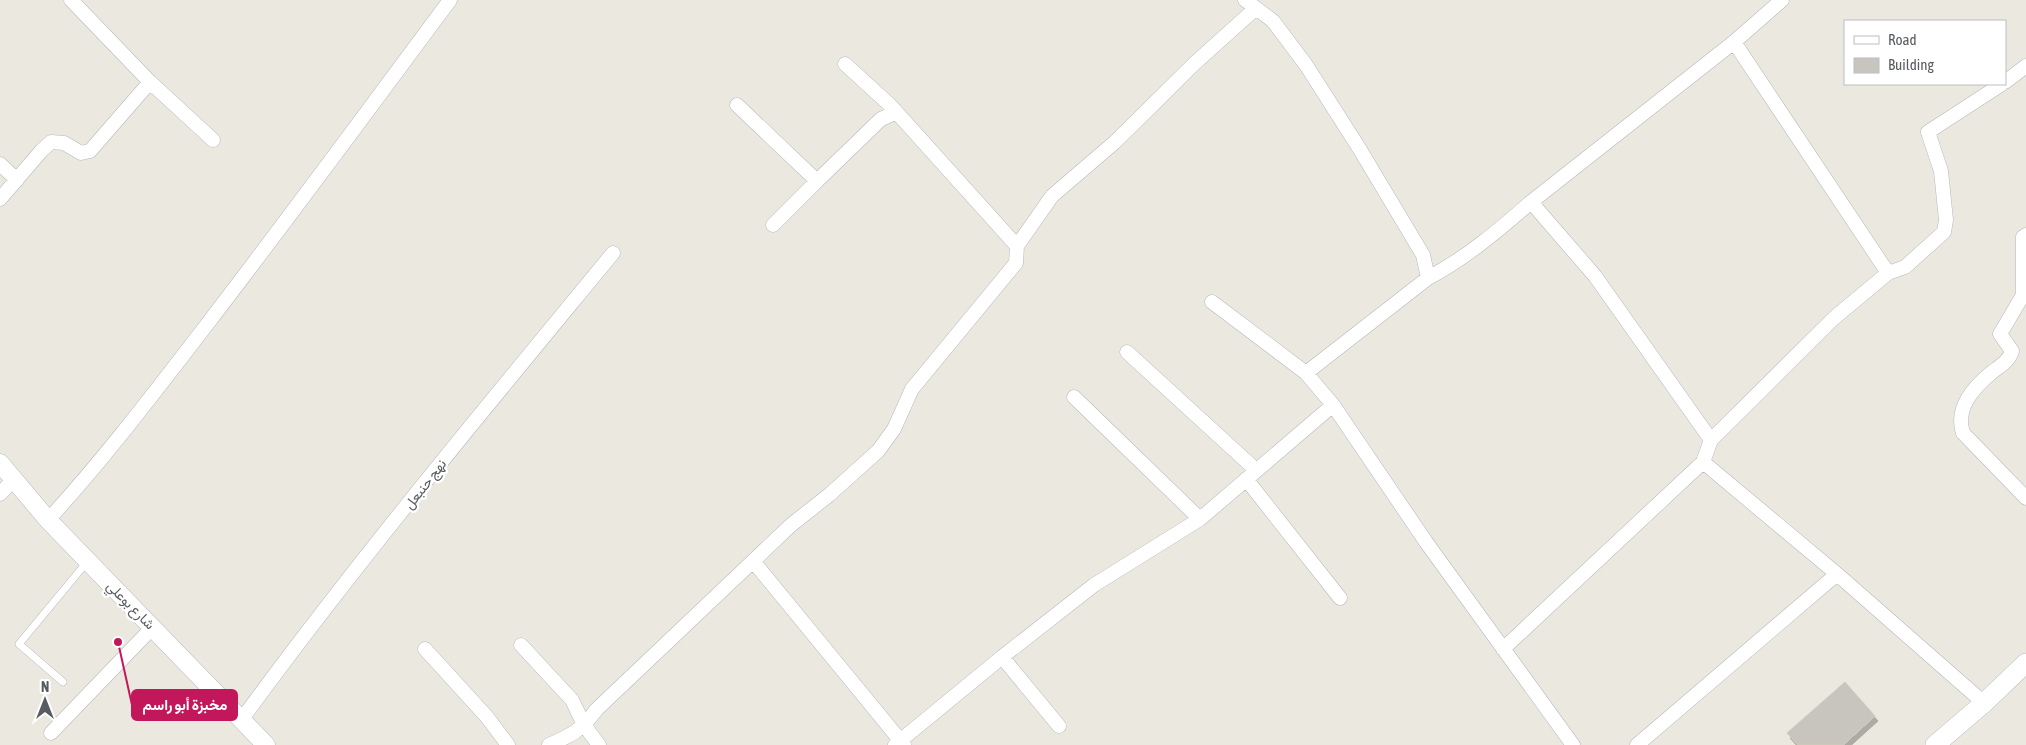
<svg xmlns="http://www.w3.org/2000/svg" width="2026" height="745" viewBox="0 0 2026 745" font-family="'Asap Condensed',Vazirmatn,sans-serif">
<style>
.building{fill:#c8c5be;stroke:#d0cabd;filter:url(#shadow)}
.lines{fill:none;stroke-linecap:round;stroke-linejoin:round}
.service-casing{stroke:#b5b7bc;stroke-width:8}
.minor-casing{stroke:#b5b7bc;stroke-width:15}
.tertiary-casing{stroke:#b5b7bc;stroke-width:19}
.secondary-casing{stroke:#b5b9be;stroke-width:20}
.service{stroke:#fff;stroke-width:7}
.minor{stroke:#fff;stroke-width:14}
.tertiary{stroke:#fff;stroke-width:18}
.secondary{stroke:#fff;stroke-width:19}
.labels{text-anchor:middle;dominant-baseline:central;stroke-width:4.5;stroke-linejoin:round;paint-order:stroke}
.street-label{font-size:14px;fill:#585c60;stroke:#fff}
.leader{fill:none;stroke:#c2185b;stroke-width:2}
.callout-dot{fill:#c2185b;stroke:#fff;stroke-width:2}
.callout{fill:#c2185b;stroke:#c2185b;stroke-width:2}
.callout-label{font-size:15px;text-anchor:middle;font-weight:bold;fill:#fff}
</style>
<defs>
<filter id="shadow"><feDropShadow dx="3" dy="5" stdDeviation="0" flood-color="#0004"/></filter>
</defs>
<rect width="100%" height="100%" fill="#ebe9df"/>
<path class="building" d="M 1845,682 L 1875,716 L 1843,745 L 1798,745 L 1787,733 Z"/>
<g class="lines">
<defs>
<path id="service" d="M 63,682 L 19,644 L 87,562"/>
<path id="minor" d="M 71,0 L 150,82 L 213,140
M 1245,0 L 1273,21 L 1306,65 L 1359,148 L 1423,255 L 1428,278 L 1306,373
M 845,64 L 890,105 L 1017,246
M 2005,82 L 2026,66
M 737,105 L 817,181 L 881,119 L 895,113
M 0,164 L 17,180
M 0,199 L 42,150 L 51,142 L 64,143 L 81,153 L 90,151 L 150,82
M 1531,202 L 1734,42 L 1782,0
M 773,225 L 817,181
M 2026,235 L 2023,237 L 2023,295 L 2000,334 L 2012,351 C 2009,361 2000,366 1991,373 C 1973,388 1955,408 1963,433 L 2026,498
M 1888,273 L 1905,267 L 1944,232 L 1946,220 L 1941,171 L 1928,132 L 2002,84
M 1428,278 C 1466,258 1499,230 1531,202 L 1595,276 L 1711,440
M 1212,302 L 1306,373 L 1333,405
M 1127,352 L 1256,470
M 1074,397 L 1200,519
M 1703,462 L 1711,440 L 1834,318 L 1888,273 L 1734,42
M 1246,479 L 1340,598
M 0,494 L 13,480
M 48,520 C 104,459 154,393 205,327 C 288,219 369,109 450,0
M 753,561 L 904,745
M 521,645 L 572,700 L 584,725 L 599,745
M 425,649 L 487,717 L 508,745
M 1503,649 L 1703,462 L 1837,574 L 1984,703
M 1002,657 L 1059,726
M 242,719 C 359,559 487,406 613,253
M 51,733 L 153,627
M 549,745 C 574,734 581,730 597,709 L 791,525 L 829,495 L 878,451 L 894,429 L 912,389 L 1016,263 L 1017,246 L 1052,196 L 1115,142 L 1195,63 L 1255,9
M 895,745 L 1002,657 L 1094,585 L 1200,519 L 1333,405 L 1426,542 L 1573,745
M 1637,745 L 1837,574"/>
<path id="tertiary" d="M 0,463 L 48,520 L 266,745"/>
<path id="secondary" d="M 1935,745 L 1984,703 L 2026,663"/>
</defs>
<use href="#service" class="service-casing"/>
<use href="#minor" class="minor-casing"/>
<use href="#tertiary" class="tertiary-casing"/>
<use href="#secondary" class="secondary-casing"/>
<use href="#service" class="service"/>
<use href="#minor" class="minor"/>
<use href="#tertiary" class="tertiary"/>
<use href="#secondary" class="secondary"/>
</g>
<g class="labels">
<g class="street-label">
<text transform="translate(425 484) rotate(-52)">نهج حنبعل</text>
<text transform="translate(131 605) rotate(45)">شارع بوعلي</text>
</g>
</g>
<path class="leader" d="M118 642L132 705"/>
<circle class="callout-dot" cx="118" cy="642" r="5"/>
<rect class="callout" x="132" y="690" width="105" height="30" rx="5"/>
<g class="callout-label">
<text x="185" y="710">مخبزة أبو راسم</text>
</g>
<rect x="1844" y="20" width="162" height="65" fill="#ffffff" stroke="#bcbebf"/>
<rect x="1854" y="36" width="25" height="8" fill="#ffffff" stroke="#bcbebf"/>
<text x="1888" y="45" font-size="15" fill="#585c60">Road</text>
<rect x="1854" y="58" width="25" height="15" fill="#c8c5be" stroke="#bcbebf"/>
<text x="1888" y="70" font-size="15" fill="#585c60">Building</text>
<g transform="translate(45 700)" stroke="#ffffff" stroke-width="4" paint-order="stroke">
<path d="M0-4L9 19L0 12L-9 19Z" fill="#585c60"/>
<text y="-8" font-size="14" font-weight="bold" text-anchor="middle" fill="#585c60">N</text>
</g>
</svg>
